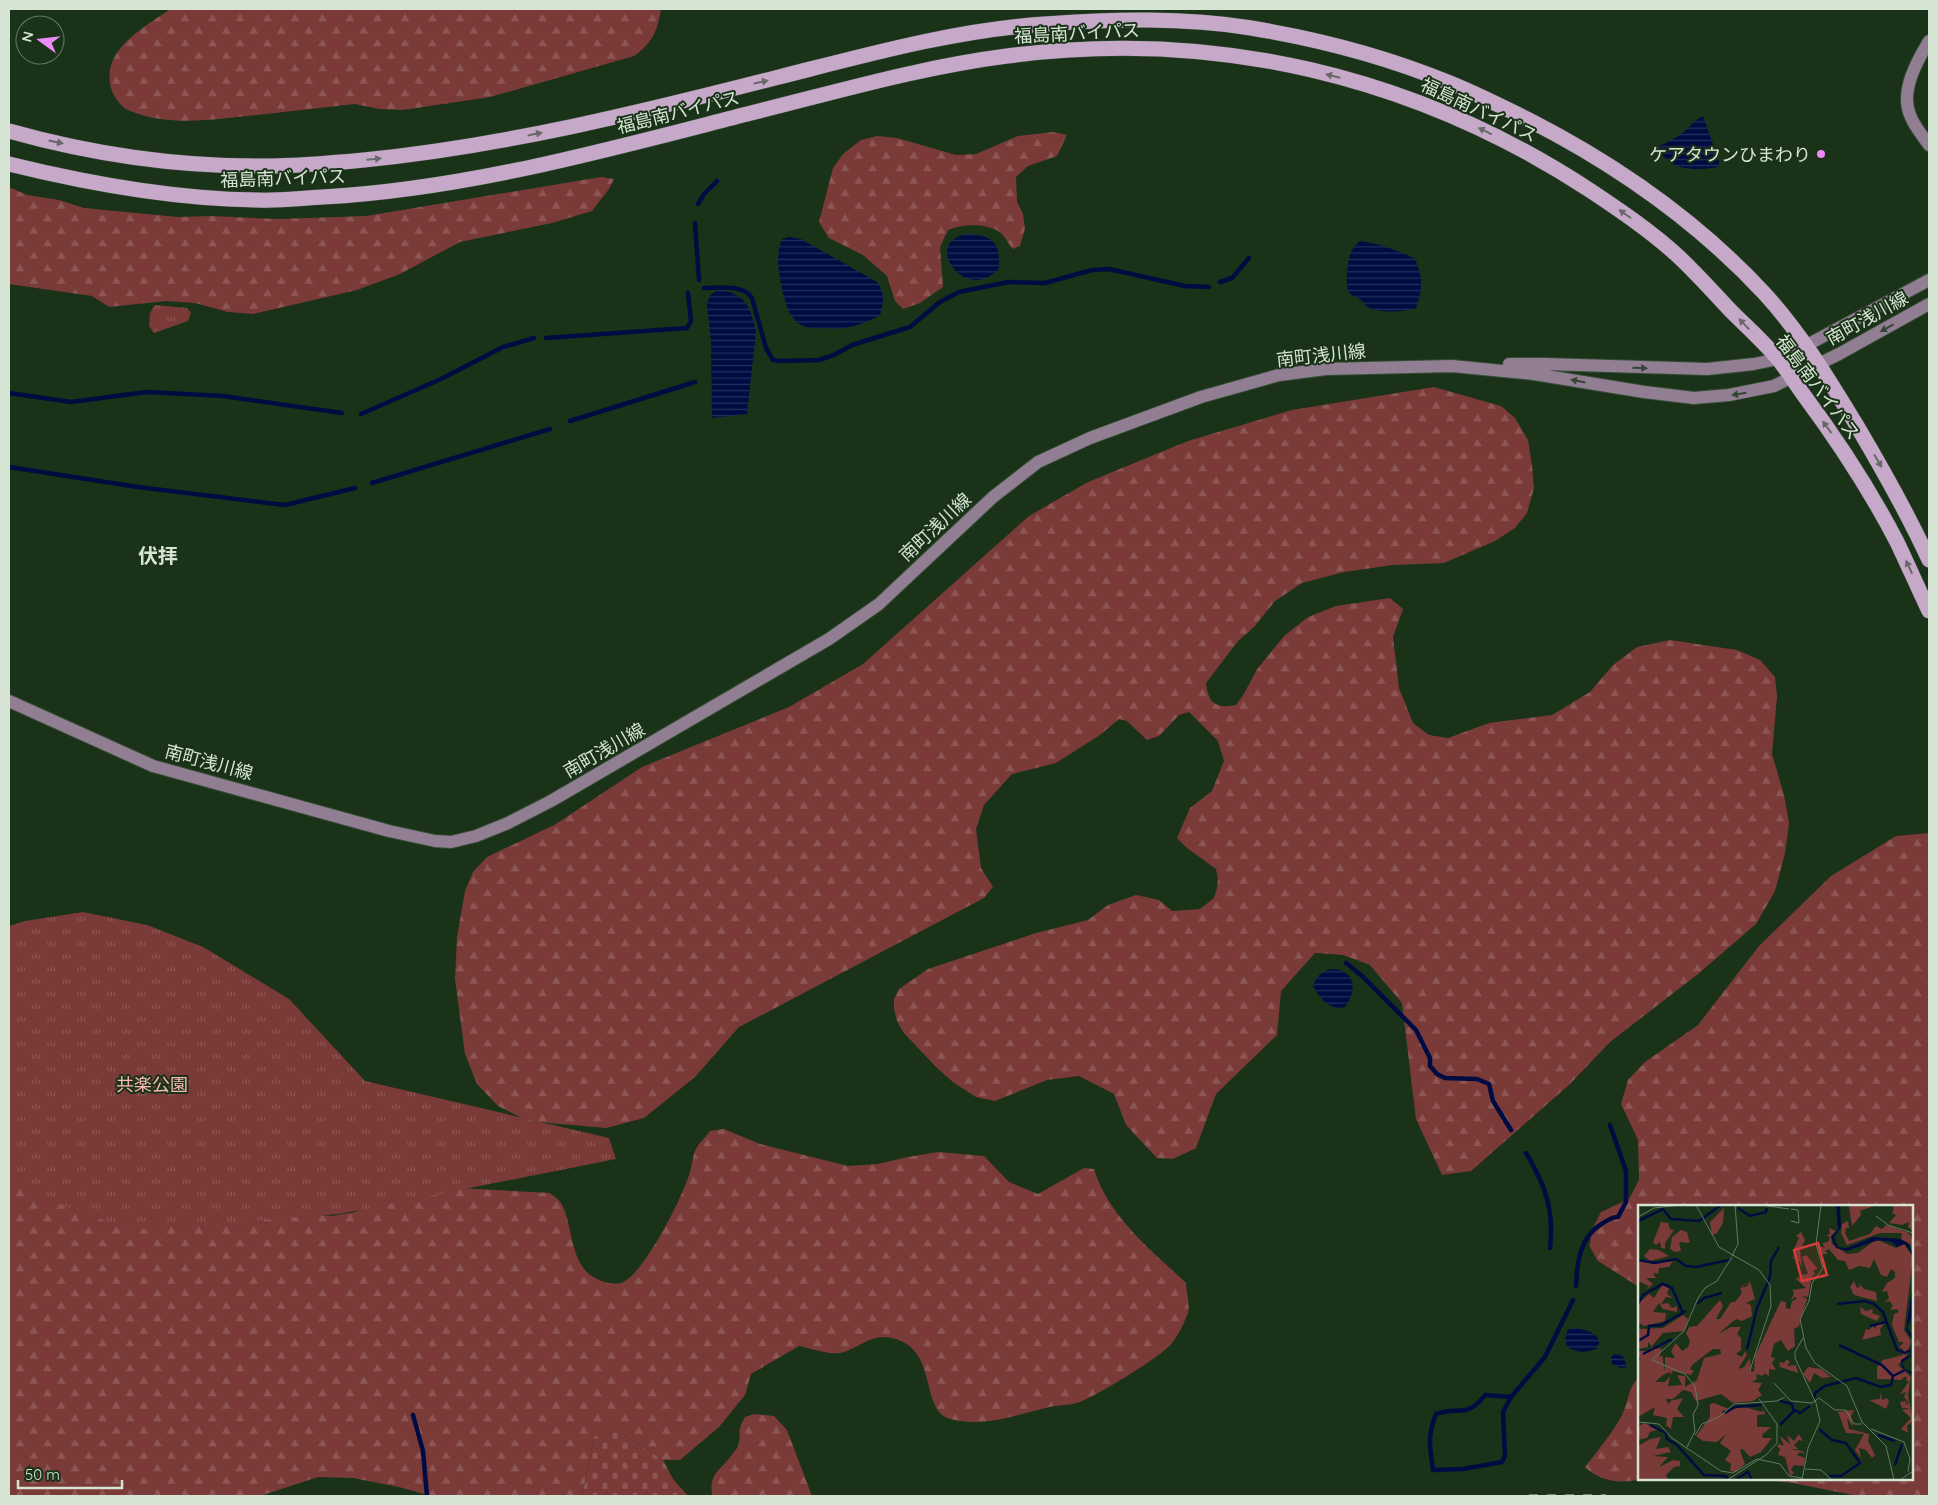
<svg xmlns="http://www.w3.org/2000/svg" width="1938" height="1505" viewBox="0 0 1938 1505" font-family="Quicksand,'Noto Sans JP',sans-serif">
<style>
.forest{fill:url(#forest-firs)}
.cemetery{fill:url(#cemetery-stones)}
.park{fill:url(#park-tufts)}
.water{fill:url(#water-rules)}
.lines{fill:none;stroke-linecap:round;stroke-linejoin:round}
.stream{stroke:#000c41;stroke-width:4.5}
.secondary-casing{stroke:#374e36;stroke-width:14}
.highway-casing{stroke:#374e36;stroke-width:16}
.secondary{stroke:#917e93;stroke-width:12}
.highway{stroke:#c6a9c9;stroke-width:15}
.rail{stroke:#70846e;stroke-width:4;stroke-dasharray:9 9;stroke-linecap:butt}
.oneway{fill:#676868}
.oneway2{fill:#374537}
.poi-dot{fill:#ed8cf9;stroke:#193218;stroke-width:2}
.labels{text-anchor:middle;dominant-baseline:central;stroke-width:4;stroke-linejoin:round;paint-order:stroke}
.street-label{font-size:18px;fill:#d5e4d3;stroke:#193218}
.poi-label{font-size:18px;fill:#d5e4d3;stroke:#193218;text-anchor:end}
.park-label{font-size:18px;fill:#fbb8b3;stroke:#193218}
.quarter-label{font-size:20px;font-weight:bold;fill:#d5e4d3;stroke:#193218}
.inset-river{fill:none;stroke:#000c41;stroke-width:2.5}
.inset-road{fill:none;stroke:#647963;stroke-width:1}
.view{fill:#d63b39;fill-opacity:0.15;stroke:#d63b39;stroke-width:2.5}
.inset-edge{fill:none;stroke:#d5e4d3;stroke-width:2.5}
</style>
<defs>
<pattern id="forest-firs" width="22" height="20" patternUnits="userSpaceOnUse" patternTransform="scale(1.25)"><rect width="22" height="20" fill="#7a3a38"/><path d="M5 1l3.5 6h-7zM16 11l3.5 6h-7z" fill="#8c5654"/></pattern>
<pattern id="cemetery-stones" width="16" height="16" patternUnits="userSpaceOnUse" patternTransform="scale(1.25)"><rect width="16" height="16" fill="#7a3a38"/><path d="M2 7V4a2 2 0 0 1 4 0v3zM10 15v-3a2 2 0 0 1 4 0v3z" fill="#8c5654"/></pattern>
<pattern id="park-tufts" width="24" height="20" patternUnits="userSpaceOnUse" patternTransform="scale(1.25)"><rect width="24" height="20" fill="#7a3a38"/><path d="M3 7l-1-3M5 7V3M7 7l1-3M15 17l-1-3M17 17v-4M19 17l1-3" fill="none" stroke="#8c5654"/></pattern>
<pattern id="water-rules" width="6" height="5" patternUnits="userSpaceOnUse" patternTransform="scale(1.25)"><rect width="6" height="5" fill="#000c41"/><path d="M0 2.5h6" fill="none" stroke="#242f5c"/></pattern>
</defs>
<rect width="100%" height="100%" fill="#193218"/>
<path class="forest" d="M 170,9 L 661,9 C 657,32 653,42 634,56 L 490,97 L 403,110 L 379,109 L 355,104 C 322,108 290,111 257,115 C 218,119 171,127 133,112 C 122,109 114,98 111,88 C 101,49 144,28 170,9 Z
M 1054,132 L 1067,135 L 1057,156 L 1028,166 L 1016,177 L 1017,202 L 1023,214 L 1025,228 L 1020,246 L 1013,249 C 1008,244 1005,235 998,231 C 984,223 962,224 948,230 L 940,247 L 943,287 L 920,303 L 903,309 L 895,301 L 887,276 L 863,255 L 829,238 L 819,222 L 833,168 L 843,154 L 861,140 L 877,136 L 897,138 L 956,155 L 976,154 L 1018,136 Z
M 601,177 L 614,179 L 609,189 L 592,211 L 552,223 L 460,242 L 400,274 L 357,290 L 253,314 L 228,312 L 195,303 L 166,301 L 109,307 L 92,296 L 9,284 L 9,187 L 27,195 L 59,200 L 84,208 L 178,217 L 211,216 L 278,219 L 366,216 Z
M 1434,387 L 1501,406 L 1515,418 L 1528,440 L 1532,465 L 1534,488 L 1527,513 L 1515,528 L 1495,541 L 1444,563 L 1393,565 L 1344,572 L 1302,583 L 1275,601 L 1254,627 L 1238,641 L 1206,683 C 1208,703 1216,709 1236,705 L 1242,697 L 1258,668 L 1284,636 L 1308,617 L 1336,606 L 1390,598 L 1403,609 L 1393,637 L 1399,688 L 1413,723 L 1429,735 L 1448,738 L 1489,723 L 1552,715 L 1590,692 L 1613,665 L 1637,647 L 1670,640 L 1737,650 L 1760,660 L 1775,677 L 1777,697 L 1772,754 L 1784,795 L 1789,823 L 1785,853 L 1775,891 L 1756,924 L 1698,974 L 1610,1042 L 1570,1084 L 1471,1171 L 1442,1175 L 1416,1119 L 1402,1003 L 1370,965 L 1343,955 L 1315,953 L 1281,991 L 1277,1035 L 1216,1094 L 1196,1148 L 1173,1159 L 1157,1158 L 1126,1125 L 1114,1094 L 1079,1076 L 1047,1080 L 995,1101 L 976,1097 L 954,1083 L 936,1067 L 903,1032 L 897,1021 L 894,1009 L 894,999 L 899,989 L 928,969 L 1036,933 L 1088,920 L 1108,905 L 1136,895 L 1159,900 L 1172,911 L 1200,909 L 1214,898 L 1217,888 L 1218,879 L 1216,869 L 1187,848 L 1177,838 L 1190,808 L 1212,791 L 1224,761 L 1218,741 L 1189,712 L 1179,715 L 1159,736 L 1147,740 L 1127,721 L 1119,719 L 1100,735 L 1056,763 L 1012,774 L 984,805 L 976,829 L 981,868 L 993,887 L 984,898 L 739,1027 L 695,1077 L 644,1118 L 606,1128 L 549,1123 L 526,1120 L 498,1106 L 477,1084 L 465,1054 L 455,979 L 457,937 L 465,891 L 473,872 L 487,857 L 556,824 L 642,767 L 789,707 L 863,664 L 1029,516 L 1088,482 L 1188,441 L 1292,410 Z
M 1929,833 L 1929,1496 L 1853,1495 L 1793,1483 L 1756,1479 L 1912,1479 L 1912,1206 L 1639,1206 L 1639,1287 L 1598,1261 L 1590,1247 L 1591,1232 L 1601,1212 L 1629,1199 L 1639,1180 L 1638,1140 L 1621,1104 L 1628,1080 L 1645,1062 L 1698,1025 L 1759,946 L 1831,876 L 1896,836 Z
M 9,1082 L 308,1214 L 332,1216 L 355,1212 L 404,1185 L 550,1193 C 553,1196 559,1199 561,1203 C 572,1222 570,1254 586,1271 C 593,1279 610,1286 621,1283 C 643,1276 682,1198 689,1175 C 692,1167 692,1157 696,1149 C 699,1143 706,1137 710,1131 L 724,1129 L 760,1144 L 848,1166 L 878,1164 L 908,1157 L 938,1152 L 984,1156 L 1009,1182 L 1038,1194 L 1084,1168 L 1094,1169 C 1109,1217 1150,1249 1186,1283 C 1186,1291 1190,1304 1188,1313 C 1185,1321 1178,1336 1172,1343 C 1161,1357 1098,1395 1080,1402 C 1072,1405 1062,1405 1054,1406 C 1018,1414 987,1428 950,1419 C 920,1410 938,1352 896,1339 C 871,1331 862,1348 840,1353 C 830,1355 809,1348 799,1346 L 751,1374 L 745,1395 L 719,1427 L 680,1460 L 663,1460 L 612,1427 L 594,1437 L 582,1496 L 431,1496 L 399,1487 L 353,1478 L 318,1477 L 260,1496 L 9,1496 Z
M 1637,1379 L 1639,1379 L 1639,1479 L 1642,1479 C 1622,1484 1600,1482 1585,1467 C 1598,1450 1612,1434 1622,1415 C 1628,1403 1628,1389 1637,1379 Z
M 754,1414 L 774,1416 L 787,1430 L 812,1496 L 712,1495 C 709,1473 719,1472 731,1456 C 733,1453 737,1449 738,1446 C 742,1433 736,1432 745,1417 Z"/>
<path class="cemetery" d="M 612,1427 L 663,1460 L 673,1479 L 688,1496 L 582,1496 L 594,1437 Z"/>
<path class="park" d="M 155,305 L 187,308 L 191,313 L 188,321 L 154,333 L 149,326 L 150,313 Z
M 83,912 L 147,925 L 203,947 L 289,999 L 365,1081 L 609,1138 L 616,1159 L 339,1214 L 130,1230 L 44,1198 L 9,1169 L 9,926 L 25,921 Z"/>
<path class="water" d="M 1703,116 L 1719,161 L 1718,167 C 1697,171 1664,171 1659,146 C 1668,142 1680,136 1687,129 C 1693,123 1696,119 1703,116 Z
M 967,234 C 993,236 1000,241 999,268 C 967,306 920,242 967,234 Z
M 789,237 L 801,239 L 877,282 C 885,293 884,303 880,315 C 858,327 845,330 820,328 C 812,328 805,328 798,323 C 787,314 784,298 781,284 C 778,268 776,254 782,239 Z
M 1360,241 C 1380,244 1398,250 1415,259 C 1423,278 1423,288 1416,308 C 1404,312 1378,314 1366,306 C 1364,304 1363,301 1361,300 C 1357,296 1352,297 1349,292 C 1345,284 1347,273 1348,265 C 1349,255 1352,247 1360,241 Z
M 720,289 C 747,296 750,306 756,332 L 747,414 L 712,418 L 711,341 L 707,304 L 710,295 Z
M 1331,969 C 1355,969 1358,990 1345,1007 C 1329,1011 1320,998 1313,986 C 1316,977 1321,971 1331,969 Z
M 1577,1328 L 1591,1332 L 1598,1338 L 1599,1344 L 1596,1349 C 1585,1353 1578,1353 1567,1347 C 1565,1340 1565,1336 1568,1329 Z
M 1614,1354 L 1623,1356 L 1627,1367 L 1621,1368 L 1612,1364 L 1611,1357 Z"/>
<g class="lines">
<path class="stream" d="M 698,204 L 704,194 L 717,181
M 695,223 L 699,280
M 1220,282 L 1232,278 L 1249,258
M 704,288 C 719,288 743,284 752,298 L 766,348 L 773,360 L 781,361 L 819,360 L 834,355 L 852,345 L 910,327 L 940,302 L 959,292 L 1008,282 L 1045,283 L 1092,270 L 1109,269 L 1185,286 L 1209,287
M 546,338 L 687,328 L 691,321 L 688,293
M 9,393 L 71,402 L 147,392 L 223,396 L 342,413
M 361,414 L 441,379 L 503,347 L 534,338
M 570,421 L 695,382
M 9,467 L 138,487 L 285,505 L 355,488
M 372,483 L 550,429
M 1346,963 L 1362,976 L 1416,1030 L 1430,1058 L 1430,1066 L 1437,1074 L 1445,1078 L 1477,1079 L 1489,1084 L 1493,1101 L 1511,1130
M 1526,1153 C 1546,1186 1554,1210 1550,1248
M 1576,1286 C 1577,1262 1580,1236 1603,1223 C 1608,1220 1612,1217 1618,1217 L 1626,1202 L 1626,1171 L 1610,1125
M 1511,1397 L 1485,1395 C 1467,1419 1458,1406 1436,1414 C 1427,1436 1430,1447 1433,1470 L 1463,1469 L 1502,1462 L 1505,1456 L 1503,1412 L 1511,1397 L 1545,1357 L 1573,1300
M 413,1415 L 423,1451 L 427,1496"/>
<defs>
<path id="secondary" d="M 1929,41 C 1917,61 1900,91 1910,115 C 1914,126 1922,135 1929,145
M 1509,364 L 1545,364 L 1707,369 L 1754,364 L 1778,359 L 1807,345 L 1929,280
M 9,701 L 153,766 L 389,831 L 435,841 L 451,842 L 476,836 L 508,823 L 551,801 L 829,639 L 879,604 L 993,497 L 1038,462 L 1090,438 L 1201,397 L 1279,375 L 1326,369 L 1452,366 L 1534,374 L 1644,392 L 1694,398 L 1729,395 L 1774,386 L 1839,354 L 1929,304"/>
<path id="highway" d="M 9,131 C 91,154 180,167 266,166 C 299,166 332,163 364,160 C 505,146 642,112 779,77 C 866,55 955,30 1045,24 C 1113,19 1184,17 1251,28 C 1318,39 1387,57 1450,83 C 1477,94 1503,107 1529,120 C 1615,164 1698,222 1764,293 C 1801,333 1829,380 1857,426 C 1883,470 1908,514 1929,560
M 9,164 C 90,184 173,199 257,200 C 279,201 301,198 323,197 C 468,189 610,149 751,113 C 836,92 921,67 1007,56 C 1215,28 1416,76 1591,191 C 1621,211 1652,232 1679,257 C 1697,274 1714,293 1732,312 C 1747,327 1764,342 1778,359 C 1787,370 1795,383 1803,394 C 1838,441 1870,490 1897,542 C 1908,565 1918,588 1929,611"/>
</defs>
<use href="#secondary" class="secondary-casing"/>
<use href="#highway" class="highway-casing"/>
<use href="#secondary" class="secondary"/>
<use href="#highway" class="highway"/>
<path class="rail" d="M 1529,1496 L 1606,1496"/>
</g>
<defs><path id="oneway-solid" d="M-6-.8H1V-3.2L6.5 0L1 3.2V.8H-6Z" transform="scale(1.25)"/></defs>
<g class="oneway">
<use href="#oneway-solid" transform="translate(1333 76) rotate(-166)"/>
<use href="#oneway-solid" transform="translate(761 82) rotate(-12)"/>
<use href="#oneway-solid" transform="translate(1485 131) rotate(-154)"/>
<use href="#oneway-solid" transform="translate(535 134) rotate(-11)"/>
<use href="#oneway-solid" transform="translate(56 142) rotate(12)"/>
<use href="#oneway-solid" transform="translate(374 159) rotate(-5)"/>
<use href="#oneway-solid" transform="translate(1625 214) rotate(-145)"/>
<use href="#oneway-solid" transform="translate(1744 324) rotate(-134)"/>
<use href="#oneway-solid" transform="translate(1827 427) rotate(-126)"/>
<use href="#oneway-solid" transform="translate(1878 461) rotate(59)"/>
<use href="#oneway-solid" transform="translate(1909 567) rotate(-115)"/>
</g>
<g class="oneway2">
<use href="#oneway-solid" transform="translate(1887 328) rotate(151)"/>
<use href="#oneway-solid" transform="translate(1640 368) rotate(1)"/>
<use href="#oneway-solid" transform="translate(1578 381) rotate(-169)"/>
<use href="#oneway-solid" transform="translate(1739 394) rotate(171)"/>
</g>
<circle class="poi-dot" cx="1821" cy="154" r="5"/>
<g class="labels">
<g class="street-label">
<text transform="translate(1077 33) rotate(-3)">福島南バイパス</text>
<text transform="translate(1479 110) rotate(25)">福島南バイパス</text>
<text transform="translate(678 112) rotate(-14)">福島南バイパス</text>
<text transform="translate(283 178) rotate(-2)">福島南バイパス</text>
<text transform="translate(1867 318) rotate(-29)">南町浅川線</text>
<text transform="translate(1321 355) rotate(-6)">南町浅川線</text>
<text transform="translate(1818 387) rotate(53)">福島南バイパス</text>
<text transform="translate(935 527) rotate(-43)">南町浅川線</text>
<text transform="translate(604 750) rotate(-30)">南町浅川線</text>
<text transform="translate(209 762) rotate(15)">南町浅川線</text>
</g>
<g class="poi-label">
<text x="1811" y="154">ケアタウンひまわり</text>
</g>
<g class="park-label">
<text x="152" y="1084">共楽公園</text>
</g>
<g class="quarter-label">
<text x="158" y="555">伏拝</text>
</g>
</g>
<g transform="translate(1638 1205)">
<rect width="275" height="275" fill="#193218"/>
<path d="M 215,0 L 238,0 L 222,6 L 223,10 L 214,21 L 211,2 ZM 252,0 L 275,0 L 274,25 L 270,22 L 271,17 L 264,20 L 251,18 L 258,10 L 254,8 L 256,2 ZM 86,3 L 85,18 L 79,28 L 74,30 L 72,17 ZM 210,16 L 211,23 L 208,23 L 207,28 L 211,36 L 232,29 L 238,21 L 244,24 L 248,20 L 271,28 L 275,35 L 275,48 L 272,39 L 263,34 L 264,28 L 242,28 L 209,40 L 203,28 L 204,19 ZM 23,17 L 30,18 L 32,24 L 36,25 L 27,38 L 27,44 L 23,43 L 22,37 L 18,40 L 15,37 ZM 191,23 L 198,26 L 193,31 L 194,39 L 209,49 L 220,48 L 236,36 L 242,36 L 258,43 L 266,39 L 275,52 L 266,125 L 273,136 L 269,150 L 260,160 L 273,172 L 270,190 L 275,216 L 269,221 L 270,228 L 263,224 L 273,213 L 264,205 L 272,203 L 264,203 L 262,197 L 269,196 L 267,200 L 271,198 L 266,192 L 268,187 L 262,189 L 272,175 L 269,177 L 268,171 L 263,175 L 239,174 L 239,162 L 245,155 L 265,150 L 262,147 L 266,145 L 261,142 L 266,137 L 261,137 L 254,120 L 256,109 L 261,107 L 259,104 L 252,105 L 255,100 L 251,96 L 246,98 L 251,93 L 249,86 L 244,87 L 249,78 L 257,73 L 257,67 L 253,64 L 249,72 L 243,70 L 236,54 L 232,63 L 221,61 L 211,65 L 207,56 L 200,55 L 191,44 L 187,46 L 190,49 L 182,49 L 180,40 L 187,43 L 184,38 L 190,37 L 192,32 L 188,30 L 192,29 ZM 43,25 L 49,27 L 52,38 L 41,37 L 43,46 L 37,47 L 32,44 L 34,32 ZM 163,27 L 167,35 L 162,46 L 164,63 L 161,56 L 157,59 L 160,54 L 153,53 L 158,52 L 155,46 L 161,33 L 158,31 ZM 12,44 L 21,45 L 31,51 L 12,56 L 6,51 ZM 168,50 L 180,64 L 175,65 L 177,69 L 174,71 L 170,92 L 164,91 L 169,94 L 161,121 L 156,124 L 157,141 L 150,146 L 143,135 L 136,139 L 133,152 L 137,153 L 134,158 L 138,165 L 131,164 L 131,171 L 126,168 L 125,171 L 118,169 L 119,174 L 114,177 L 124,178 L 120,185 L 124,190 L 115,196 L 95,198 L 83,189 L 58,196 L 53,187 L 45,185 L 35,194 L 28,194 L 31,200 L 32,196 L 45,193 L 39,204 L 46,212 L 35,212 L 33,224 L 28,220 L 29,213 L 15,210 L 17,202 L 0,212 L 0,157 L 3,153 L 0,153 L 0,146 L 9,146 L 14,142 L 10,137 L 10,142 L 0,144 L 0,124 L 25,123 L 45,110 L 50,114 L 46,126 L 25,128 L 14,141 L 16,144 L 24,143 L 21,152 L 24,150 L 27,166 L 27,152 L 37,153 L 33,146 L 38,138 L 44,146 L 50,142 L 52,136 L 48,128 L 51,122 L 59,121 L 82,95 L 85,101 L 78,114 L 82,114 L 93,97 L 97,97 L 104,88 L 102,83 L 109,77 L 104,83 L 109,81 L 112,76 L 117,94 L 108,98 L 113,100 L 114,111 L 104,116 L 98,114 L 80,129 L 93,122 L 103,122 L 99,129 L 103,133 L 103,145 L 98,149 L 104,152 L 107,146 L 109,150 L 100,164 L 106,162 L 112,153 L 113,166 L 116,167 L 117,151 L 143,96 L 148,97 L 148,103 L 152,104 L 154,96 L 159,94 L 157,92 L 153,95 L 156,88 L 154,85 L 168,83 L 158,74 L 160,72 L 164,75 L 163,70 L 170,69 L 164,52 ZM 75,144 L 82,144 L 83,149 L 66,153 L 59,175 L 47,182 L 47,171 L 39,170 L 44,180 L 30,181 L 32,171 L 27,177 L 17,177 L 25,170 L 32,167 L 32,170 L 35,166 L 53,170 L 56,165 L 52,165 L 54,160 ZM 9,55 L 14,59 L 35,56 L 31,62 L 21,63 L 20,69 L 15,68 L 18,73 L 8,73 L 15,79 L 8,85 L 11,81 L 0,76 L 0,57 ZM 216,76 L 219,83 L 222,81 L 219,76 L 226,84 L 238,87 L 239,96 L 216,90 L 212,82 ZM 24,80 L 31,83 L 29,89 L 35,93 L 28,92 L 23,99 L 30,98 L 34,103 L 39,101 L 39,107 L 25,104 L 21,98 L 15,107 L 28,108 L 27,116 L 7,121 L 0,118 L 0,99 L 11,89 L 16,93 ZM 222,102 L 228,106 L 235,104 L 234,108 L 242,111 L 239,116 L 223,109 ZM 247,118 L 242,124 L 243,130 L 224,135 L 228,124 L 231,125 L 235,121 L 238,124 L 238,120 ZM 149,154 L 152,157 L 149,161 L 158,160 L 160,168 L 142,162 L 141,157 L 146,158 ZM 170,162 L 183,164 L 193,172 L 184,173 L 176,168 L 172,178 L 165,169 ZM 243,186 L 244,195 L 249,193 L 251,197 L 248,204 L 231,195 L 242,194 ZM 76,198 L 91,204 L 84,206 L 84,209 L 103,201 L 124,207 L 126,205 L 127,209 L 119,210 L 119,222 L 133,222 L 124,230 L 125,233 L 134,233 L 123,247 L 112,252 L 105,244 L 102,245 L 107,259 L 97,267 L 92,266 L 93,259 L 87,255 L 93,246 L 82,238 L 88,229 L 79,237 L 65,236 L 58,231 L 72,212 L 72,199 ZM 216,205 L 213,211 L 215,222 L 209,213 L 211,224 L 231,229 L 230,236 L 237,250 L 234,253 L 228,245 L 221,243 L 223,253 L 217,245 L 226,229 L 208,228 L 200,207 ZM 7,218 L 19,225 L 12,227 L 9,233 L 0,235 L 0,221 ZM 161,229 L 165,236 L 161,235 L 156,240 L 160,244 L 151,244 L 165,246 L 167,249 L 162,247 L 159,250 L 167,253 L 166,261 L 156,260 L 153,265 L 156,268 L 152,271 L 147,252 L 140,250 L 142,244 L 139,241 L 141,239 L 146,241 L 142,231 L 152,239 L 149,230 L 156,236 ZM 23,232 L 18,244 L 30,242 L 33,247 L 15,251 L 30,252 L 21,262 L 35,255 L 42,256 L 42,261 L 36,262 L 28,270 L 30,274 L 39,275 L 0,275 L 0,241 L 12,234 Z" fill="#7a3a38" fill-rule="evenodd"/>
<path d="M 202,0 L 203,22 L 196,32 L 200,42 L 209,43 L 235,32 L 262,34 L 271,39 L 275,51 L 267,39 L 259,42 L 254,37 L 240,35 L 209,46 L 198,43 L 193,32 L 200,24 L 198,1 ZM 275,76 L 275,109 L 269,123 L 275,131 L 275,138 L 273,151 L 264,158 L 267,164 L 275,167 L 275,171 L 264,162 L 263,155 L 272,150 L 275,135 L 268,125 Z" fill="#000c41"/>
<path class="inset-river" d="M 100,3 L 112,11 L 128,7 L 129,3M 0,16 L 25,4 L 33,14 L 61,16 L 83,0M 0,55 L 17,58 L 38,54 L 48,61 L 58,62 L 91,55M 0,99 L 5,90 L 25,79 L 34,83 L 45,108M 59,99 L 66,93 L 84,88M 199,99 L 227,96 L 236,99 L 245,107 L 259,145 L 267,148 L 272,145M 232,121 L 248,117M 0,136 L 10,130 L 11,121 L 23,120 L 48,106M 201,140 L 244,160 L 255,171M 109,144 L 119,103 L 132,72 L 133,56 L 141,42M 5,149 L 34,134M 176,194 L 177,188 L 187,181 L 218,173 L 243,182 L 253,180 L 255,171 L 267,165M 142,196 L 154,199 L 155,204 L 162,208 L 172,201M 87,208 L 97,202 L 124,200M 12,220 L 28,228 L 29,234 L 39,240 L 66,270 L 87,271 L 91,274M 142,220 L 157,205M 181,224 L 194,235 L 208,238 L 222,258 L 203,271 L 191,271M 240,230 L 257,236M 257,260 L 264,239M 97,275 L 110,267 L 114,275"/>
<path class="inset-road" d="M 58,0 L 81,42 L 121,65 L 132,80 L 133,101 L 112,165M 123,0 L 151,4M 183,0 L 178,39 L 185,63 L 174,78 L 171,96 L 162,114 L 168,143 L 177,158 L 209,181 L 224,217 L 248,241 L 256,275M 238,11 L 250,20 L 275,28M 0,12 L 16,3 L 42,0M 153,16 L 161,18 L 160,5 L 153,4M 94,51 L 100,39 L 97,0M 136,178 L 153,196 L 174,198 L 181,193 L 197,205 L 208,205 L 216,219 L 224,219M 0,217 L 21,219 L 34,233 L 83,266 L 95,268 L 119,254 L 142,259 L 151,271 L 164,273M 233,224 L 266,237 L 272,254 L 270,267M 57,230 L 64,219 L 81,212 L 96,199 L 139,196 L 147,192M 49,242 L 57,226 L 55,210 L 60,200 L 57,181 L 47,169 L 14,155 L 46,126 L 60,93 L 67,83 L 79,76 L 94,52M 167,264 L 183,265 L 194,275M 89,275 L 128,250 L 139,238 L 139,219 L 121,194M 164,275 L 170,243 L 182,216 L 178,198 L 157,153 L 157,147 L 165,133M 262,275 L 275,266"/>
<path class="view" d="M 180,38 L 189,70 L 164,76 L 156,45 Z"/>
<rect width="275" height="275" class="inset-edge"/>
</g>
<rect width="1938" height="1505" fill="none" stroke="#d5e4d3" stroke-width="20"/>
<g transform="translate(40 40) rotate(285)"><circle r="24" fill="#193218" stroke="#647963"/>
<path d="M0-4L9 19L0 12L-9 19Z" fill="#ed8cf9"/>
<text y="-8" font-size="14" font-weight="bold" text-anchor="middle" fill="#d5e4d3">N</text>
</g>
<path d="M18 1480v8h104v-8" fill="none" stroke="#d5e4d3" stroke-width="2.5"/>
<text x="25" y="1480" font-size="15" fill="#d5e4d3" stroke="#193218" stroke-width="4" paint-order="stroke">50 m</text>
</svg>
